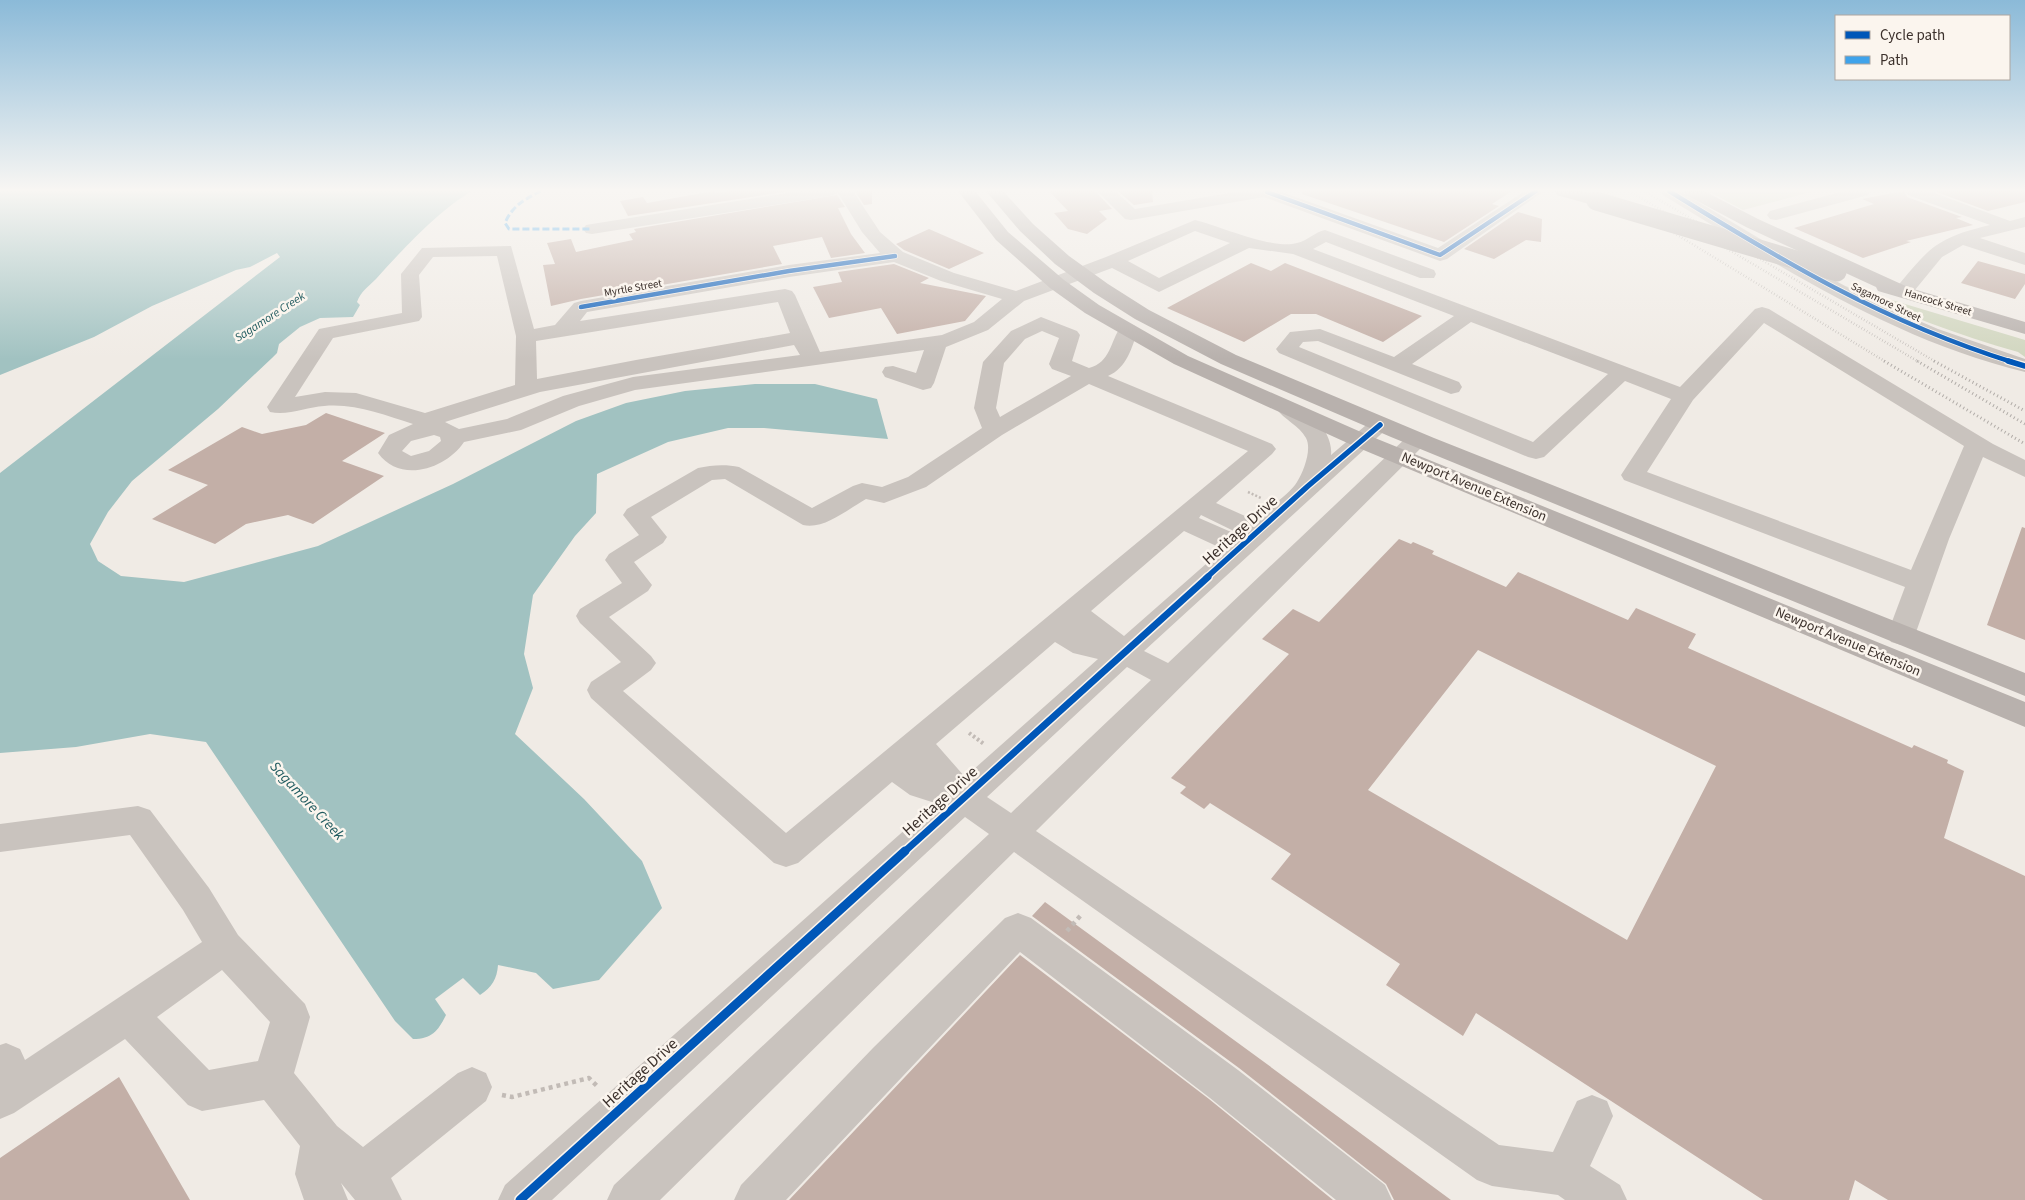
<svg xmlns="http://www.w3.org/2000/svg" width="2025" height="1200" viewBox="0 0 2025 1200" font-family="'Source Sans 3',sans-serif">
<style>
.green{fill:#d1d6bf}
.water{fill:#a1c2c1}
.building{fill:#c3afa7;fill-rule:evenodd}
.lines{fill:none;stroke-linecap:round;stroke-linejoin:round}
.path-far2{stroke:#c2bbb6;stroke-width:2.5;stroke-dasharray:2 2;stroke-linecap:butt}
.path-far1{stroke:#c2bbb6;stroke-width:4;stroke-dasharray:2.5 2.5;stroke-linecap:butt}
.path{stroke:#c2bbb6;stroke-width:4.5;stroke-dasharray:4 4;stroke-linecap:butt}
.minor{fill:#c9c3be;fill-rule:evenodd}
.major{fill:#b8b1ad;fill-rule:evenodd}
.rail-far1{stroke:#b1aca8;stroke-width:2.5;stroke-dasharray:0.5 2.5;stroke-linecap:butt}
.rail{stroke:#b1aca8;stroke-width:3;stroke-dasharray:1 3;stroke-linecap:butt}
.major-bridge{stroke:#b8b1ad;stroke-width:19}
.quiet{stroke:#3fa3eb;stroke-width:3;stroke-dasharray:7 3;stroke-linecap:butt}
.cycleway-far3-casing{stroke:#fbf5ee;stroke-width:6}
.cycleway-far2-casing{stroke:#fbf5ee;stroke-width:8}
.cycleway-far1-casing{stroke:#fbf5ee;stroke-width:10}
.cycleway-casing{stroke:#fbf5ee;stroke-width:12}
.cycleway-far3{stroke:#0057b8;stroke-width:4.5}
.cycleway-far2{stroke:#0057b8;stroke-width:5.5}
.cycleway-far1{stroke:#0057b8;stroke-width:7}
.cycleway{stroke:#0057b8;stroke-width:9}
.labels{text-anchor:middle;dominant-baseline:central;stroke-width:5;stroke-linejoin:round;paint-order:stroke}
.far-street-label{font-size:11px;fill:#3b302b;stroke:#fbf5ee}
.far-water-label{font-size:12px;font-style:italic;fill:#1f5a5e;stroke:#fbf5ee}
.street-label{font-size:14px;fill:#3b302b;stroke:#fbf5ee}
.water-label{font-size:15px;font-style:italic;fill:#1f5a5e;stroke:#fbf5ee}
.near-street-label{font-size:16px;fill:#3b302b;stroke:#fbf5ee}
</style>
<rect width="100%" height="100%" fill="#f0ebe5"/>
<path class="green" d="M 1708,191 L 1815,191 L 1743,210 Z
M 1845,286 L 2025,340 L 2025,357 L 2018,352 C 1958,335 1902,314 1845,286 Z"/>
<path class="water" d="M 0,191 L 472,191 C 439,210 402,250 376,279 C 368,287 361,291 357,302 L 360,305 L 353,317 L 320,318 L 300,327 L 279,344 L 277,353 L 272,358 L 218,409 L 132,481 L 108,512 L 90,544 L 98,561 L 121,576 L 184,582 L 318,546 L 453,484 L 576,421 L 626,403 L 685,391 L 755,384 L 815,384 L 877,399 L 888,439 L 764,428 L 728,428 L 668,442 L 597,474 L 596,513 L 575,536 L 533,595 L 524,654 L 533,688 L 515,734 L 584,799 L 642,861 L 662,908 L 599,980 L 553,989 L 536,973 L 498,965 C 497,979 492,987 480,995 L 463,978 L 435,999 L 446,1015 C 438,1031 432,1039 413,1039 L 395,1021 L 206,742 L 150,734 L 76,747 L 0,753 L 0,473 L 280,257 L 277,253 L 250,267 L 236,270 L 152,306 L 94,337 L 0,375 Z"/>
<path class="building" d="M 714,191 L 716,193 L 730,191 L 789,191 L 628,216 L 620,201 L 643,197 L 647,203 Z
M 855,191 L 872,191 L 872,204 L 864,205 Z
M 1049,191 L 1095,191 L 1112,209 L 1099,211 L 1107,219 L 1087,234 L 1068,229 L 1054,213 L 1068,211 Z
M 1118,191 L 1152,191 L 1153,202 L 1134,205 Z
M 1303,191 L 1512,191 L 1492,204 L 1499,206 L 1444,242 L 1302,194 Z
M 1904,191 L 1907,197 L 1962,217 L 1956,218 L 1973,225 L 1906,241 L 1911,242 L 1863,258 L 1794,228 L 1874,204 L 1862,199 Z
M 1934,191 L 2025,191 L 2025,202 L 1988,211 Z
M 837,195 L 845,207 L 838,208 L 851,234 L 865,253 L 831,258 L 822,237 L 773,246 L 782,264 L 581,299 L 551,306 L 543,265 L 555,264 L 547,243 L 571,239 L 576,252 L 633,240 L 629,234 L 636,232 L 634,229 Z
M 1518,212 L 1542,219 L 1541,242 L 1526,240 L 1494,259 L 1464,249 Z
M 929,229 L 984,253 L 949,269 L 904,250 L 896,244 Z
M 1978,261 L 2025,274 L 2025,284 L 2015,299 L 1961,283 Z
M 1251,263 L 1271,271 L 1285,263 L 1422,316 L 1383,342 L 1316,314 L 1291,314 L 1244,342 L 1167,308 Z
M 894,264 L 929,278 L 920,283 L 986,296 L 965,321 L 897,334 L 881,308 L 829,318 L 813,287 L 842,282 L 838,272 Z
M 326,413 L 385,433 L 342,461 L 384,476 L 313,524 L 288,515 L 246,524 L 215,544 L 152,519 L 208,485 L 168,470 L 242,427 L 262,434 L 306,425 Z
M 2022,527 L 2025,528 L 2025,640 L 1987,625 Z
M 1399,539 L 1411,544 L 1413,542 L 1434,551 L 1432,554 L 1506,587 L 1518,572 L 1628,620 L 1636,608 L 1696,634 L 1688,648 L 1912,748 L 1914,745 L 1948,760 L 1947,763 L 1964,771 L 1944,838 L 2025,876 L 2025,1200 L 1888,1200 L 1855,1180 L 1849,1200 L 1763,1200 L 1476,1013 L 1463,1036 L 1386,985 L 1400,964 L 1271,879 L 1291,854 L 1210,803 L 1204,809 L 1180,793 L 1186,787 L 1171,778 L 1289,654 L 1262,639 L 1293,609 L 1319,622 ZM 1478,650 L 1716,766 L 1627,940 L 1368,790 Z
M 1045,902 L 1260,1059 L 1451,1200 L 1394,1200 L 1386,1184 L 1239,1068 L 1032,916 Z
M 1020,955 L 1209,1099 L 1333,1200 L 789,1200 Z
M 119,1077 L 190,1200 L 0,1200 L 0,1158 Z"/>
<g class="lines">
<path class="path-far2" d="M 1248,492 L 1261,498"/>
<path class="path-far1" d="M 969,733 L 984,744"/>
<path class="path" d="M 1067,931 L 1081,915
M 502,1095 L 512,1097 L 589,1078 L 597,1086"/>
<path class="minor" d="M 800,191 L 853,191 L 880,232 L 903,252 L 954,273 L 1016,291 L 1106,257 L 1195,220 C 1220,226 1272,250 1297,243 C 1307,241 1315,232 1325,230 L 1434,270 L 1436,274 L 1434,278 L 1420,278 L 1326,242 L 1313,249 L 1680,387 L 1755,309 L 1762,307 L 1769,309 L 1993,444 L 2025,460 L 2025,477 L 1983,457 L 1949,539 L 1915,635 L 1911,642 L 1901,645 L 1891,642 L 1887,635 L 1905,587 L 1624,480 L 1621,475 L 1671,399 L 1625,381 L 1544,457 L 1536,459 L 1528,457 L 1279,353 L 1276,349 L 1290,332 L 1320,329 L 1394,357 L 1454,316 L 1293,254 L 1249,248 L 1159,292 L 1112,268 L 1024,301 L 988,330 L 946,347 L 934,383 L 931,388 L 923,390 L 885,377 L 882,372 L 885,367 L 893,366 L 916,373 L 924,350 L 635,390 L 579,406 L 521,430 L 464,442 C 446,469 400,484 378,453 L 389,435 L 413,424 C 384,415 355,403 324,406 C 307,407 288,416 270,412 L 267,407 L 319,329 L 402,313 L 401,274 L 422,248 L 511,246 L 534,329 L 555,325 L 574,303 L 581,301 L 789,265 L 880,253 L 862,232 L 838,193 L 831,196 L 592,234 L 586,233 L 583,229 L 586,225 L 592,224 ZM 1195,231 L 1230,243 L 1159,278 L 1128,261 ZM 497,256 L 516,336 L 515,385 L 425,413 L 356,393 L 325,392 L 295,397 L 333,338 L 419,321 L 422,317 L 419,275 L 433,257 ZM 894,262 L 941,281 L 1002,299 L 974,322 L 942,335 L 820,352 L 795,295 L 792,291 L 785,289 L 580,321 L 587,312 L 789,277 ZM 778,302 L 790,333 L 636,360 L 537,379 L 536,341 ZM 1471,322 L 1608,374 L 1533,442 L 1299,347 L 1303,342 L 1318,341 L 1451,394 L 1459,392 L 1462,387 L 1459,382 L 1412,364 ZM 1764,323 L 1964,446 L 1911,570 L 1647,472 L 1693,400 ZM 794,345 L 800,355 L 633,377 L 563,396 L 507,419 L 459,429 L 445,422 L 540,392 ZM 434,435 L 440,437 L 441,441 L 429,451 L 411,456 L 402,451 L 411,441 Z
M 1097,191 L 1115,191 L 1135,209 L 1241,191 L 1279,191 L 1438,248 L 1525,191 L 1544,191 L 1447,259 L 1440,261 L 1264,197 L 1131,220 L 1125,219 Z
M 1661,191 L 1680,191 L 1789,256 L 1877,303 L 1938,329 L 2025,359 L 2025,372 C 1893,340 1777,265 1663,195 Z
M 1844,191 L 1870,191 L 1868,195 L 1776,220 L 1770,219 L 1767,215 L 1770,211 Z
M 1906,191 L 1929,191 L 2010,221 L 2025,217 L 2025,227 L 1980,238 L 2025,253 L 2025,265 L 1963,245 L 1942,257 L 1910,296 L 1896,296 L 1893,292 L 1896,288 C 1930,247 1936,238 1990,225 L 1908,195 Z
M 1041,317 L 1077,331 L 1080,335 L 1072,361 L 1089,368 C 1111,362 1110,342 1121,326 L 1128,324 L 1135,326 L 1138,330 C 1132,347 1127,368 1108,376 L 1272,444 L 1276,449 L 1272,454 L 1216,503 L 1254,520 C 1266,510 1290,494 1297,482 C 1304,471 1312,449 1306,438 C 1299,425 1284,420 1276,408 L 1279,403 C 1302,397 1334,431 1331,455 L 1372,420 L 1380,418 L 1388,420 L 1391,425 L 1144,651 L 1168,663 L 1409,435 L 1417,433 L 1425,435 L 1429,440 L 1036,831 L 1499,1145 L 1553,1152 L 1577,1101 L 1592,1095 L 1607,1101 L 1613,1116 L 1590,1166 L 1620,1185 L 1627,1200 L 1565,1200 L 1558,1195 L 1492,1186 L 1477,1180 L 1014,852 L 660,1200 L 607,1200 L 614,1185 L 989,834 L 965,817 L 552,1200 L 498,1200 L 505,1185 L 935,803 L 910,795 L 892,782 L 798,863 L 786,867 L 774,863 L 591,698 L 587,690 L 591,682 L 621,662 L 580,623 L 576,616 L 580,609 L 622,583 L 605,560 L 609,554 L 639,535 L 623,515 L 627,509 L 698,468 C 711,465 726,464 739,467 L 812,508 L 853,486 L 862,483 L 882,487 L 908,477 L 982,428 L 974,408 L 983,362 L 1011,331 ZM 1042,331 L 1059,338 L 1049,364 L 1052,369 L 1071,376 L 1000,417 L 996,408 L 1004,363 L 1025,339 ZM 1089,384 L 1248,451 L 786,833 L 623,691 L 651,670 L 656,663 L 651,656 L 609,617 L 648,591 L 652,585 L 634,562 L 663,543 L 667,537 L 651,517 L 712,480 L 725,479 L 803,525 C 824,530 848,509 866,499 L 884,503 L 926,487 L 1002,435 ZM 1201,515 L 1240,534 L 1238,535 L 1199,518 ZM 1184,531 L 1223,549 L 1124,636 L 1091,611 ZM 1055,642 L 1073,653 L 1098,659 L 965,777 L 936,744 ZM 1127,667 L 1151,680 L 1011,813 L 987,797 Z
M 138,806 L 150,810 L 209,888 L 238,935 L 305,1004 L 310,1017 L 294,1073 L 337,1126 L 363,1147 L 458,1073 L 472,1067 L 486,1073 L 492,1087 L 486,1101 L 391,1178 L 402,1200 L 355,1200 L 341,1183 L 348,1200 L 304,1200 L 295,1174 L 300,1146 L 264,1100 L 202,1111 L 188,1105 L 125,1039 L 14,1113 L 0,1119 L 0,1045 L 6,1043 L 20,1049 L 25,1060 L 202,942 L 183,910 L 130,835 L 0,852 L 0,824 ZM 222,970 L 270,1022 L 258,1061 L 209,1070 L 157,1017 Z
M 1018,913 L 1031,918 L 1238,1070 L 1385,1185 L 1392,1200 L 1336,1200 L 1210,1098 L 1020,952 L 786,1200 L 734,1200 L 741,1185 L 873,1048 L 1005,918 Z"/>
<path class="major" d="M 958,191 L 975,191 L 1008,232 L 1064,280 L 1099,305 L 1188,356 L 1370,436 L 2025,702 L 2025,727 L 1354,446 L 1174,364 L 1085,313 L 1050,288 L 996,240 Z
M 986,191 L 1003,191 L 1033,224 L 1069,256 L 1108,284 L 1149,310 L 1236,355 L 1434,438 L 2025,673 L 2025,696 L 1391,437 L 1221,364 L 1135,319 L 1094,293 L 1055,264 L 1020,231 Z
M 1555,191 C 1569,191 1596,188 1604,201 L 1602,205 L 1596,206 L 1557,195 Z
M 1684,191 L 1704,191 L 1758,219 L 1910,288 L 2025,322 L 2025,334 L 1878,291 L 1876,287 L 1746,227 L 1686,195 Z"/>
<path class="rail-far1" d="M 1605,191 L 1886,362
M 1629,191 L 1919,362
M 1644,191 L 1936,362"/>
<path class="rail" d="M 1884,361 L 2025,444
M 1917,361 L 2025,424
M 1934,361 L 2025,411"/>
<path class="major-bridge" d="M 1596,201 L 1837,272"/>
<path class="quiet" d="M 541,191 C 525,199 512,206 505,223 L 509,229 L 592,229"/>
<defs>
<path id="cycleway-far3" d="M 1669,191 C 1782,261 1884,322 2012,362
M 1267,192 L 1440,255 L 1536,191
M 581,307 L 789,271 L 895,256"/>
<path id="cycleway-far2" d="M 2008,361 L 2025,366
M 1206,578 L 1308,486 L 1380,425"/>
<path id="cycleway-far1" d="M 903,853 L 1208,577"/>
<path id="cycleway" d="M 520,1200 L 905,851"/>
</defs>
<use href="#cycleway-far3" class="cycleway-far3-casing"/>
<use href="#cycleway-far2" class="cycleway-far2-casing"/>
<use href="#cycleway-far1" class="cycleway-far1-casing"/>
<use href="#cycleway" class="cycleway-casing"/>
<use href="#cycleway-far3" class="cycleway-far3"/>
<use href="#cycleway-far2" class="cycleway-far2"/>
<use href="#cycleway-far1" class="cycleway-far1"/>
<use href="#cycleway" class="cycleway"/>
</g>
<linearGradient id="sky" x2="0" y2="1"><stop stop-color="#8bbad8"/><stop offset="0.53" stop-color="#f8f6f3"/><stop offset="1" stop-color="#f8f6f3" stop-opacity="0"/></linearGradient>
<rect width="2025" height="359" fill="url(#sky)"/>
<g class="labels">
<g class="far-street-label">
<text transform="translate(633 288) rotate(-10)">Myrtle Street</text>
<text transform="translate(1886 302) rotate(26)">Sagamore Street</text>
<text transform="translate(1938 302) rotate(17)">Hancock Street</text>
</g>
<g class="far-water-label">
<text transform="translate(270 317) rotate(-33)">Sagamore Creek</text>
</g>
<g class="street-label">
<text transform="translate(1474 487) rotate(23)">Newport Avenue Extension</text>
<text transform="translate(1848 642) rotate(23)">Newport Avenue Extension</text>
</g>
<g class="water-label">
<text transform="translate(307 801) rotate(47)">Sagamore Creek</text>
</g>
<g class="near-street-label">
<text transform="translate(1240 530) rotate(-42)">Heritage Drive</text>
<text transform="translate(940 801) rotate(-42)">Heritage Drive</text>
<text transform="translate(640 1073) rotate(-42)">Heritage Drive</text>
</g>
</g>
<rect x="1835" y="15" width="175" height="65" fill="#fbf5ee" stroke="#aea6a0"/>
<rect x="1845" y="31" width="25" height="8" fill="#0057b8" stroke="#aea6a0"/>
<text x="1880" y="40" font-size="15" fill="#3b302b">Cycle path</text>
<rect x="1845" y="56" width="25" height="8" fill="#3fa3eb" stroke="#aea6a0"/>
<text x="1880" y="65" font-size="15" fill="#3b302b">Path</text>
</svg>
